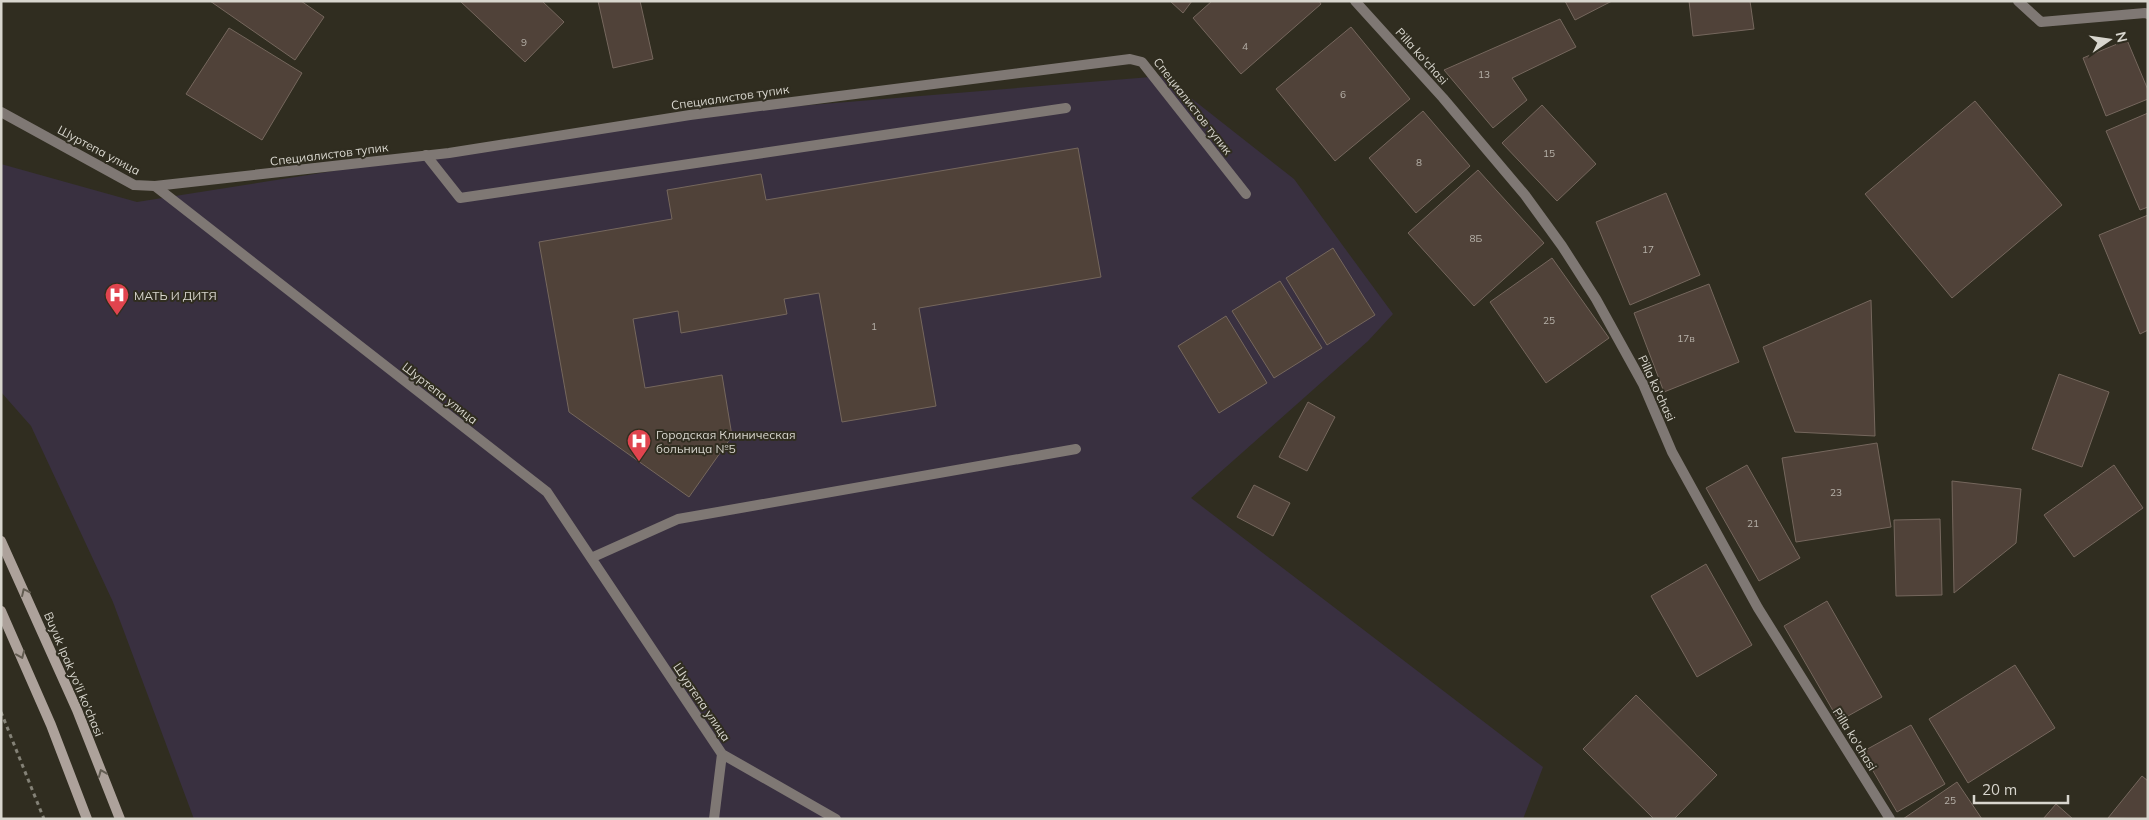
<svg xmlns="http://www.w3.org/2000/svg" width="2149" height="820" viewBox="0 0 2149 820" font-family="Mulish,sans-serif">
<style>
.medical{fill:#393040}
.building{fill:#504239;stroke:#75675d}
.lines{fill:none;stroke-linecap:round;stroke-linejoin:round}
.path{stroke:#848277;stroke-width:3;stroke-dasharray:4 4;stroke-linecap:butt}
.service{stroke:#7f7874;stroke-width:10}
.minor{stroke:#7f7874;stroke-width:10}
.secondary{stroke:#ada29b;stroke-width:10}
.oneway{stroke:#625c51}
.labels{text-anchor:middle;dominant-baseline:central;stroke-width:4;stroke-linejoin:round;paint-order:stroke}
.number-label{font-size:10px;fill:#b6b1a9}
.street-label{font-size:12px;fill:#d8d6ce;stroke:#302d20}
.poi-label{font-size:12px;fill:#d8d6ce;stroke:#302d20;text-anchor:start}
</style>
<rect width="100%" height="100%" fill="#302d20"/>
<path class="medical" d="M 1163,76 L 1294,179 L 1393,314 L 1368,341 L 1191,498 L 1543,767 L 1523,819 L 194,819 L 113,602 L 31,426 L 1,392 L 1,164 L 137,202 L 690,115 Z"/>
<path class="building" d="M 210,1 L 301,1 L 324,17 L 295,60 Z
M 460,1 L 542,1 L 564,22 L 525,62 Z
M 598,1 L 640,1 L 653,59 L 613,68 Z
M 1170,1 L 1192,1 L 1183,13 Z
M 1212,1 L 1319,1 L 1321,4 L 1241,74 L 1193,18 Z
M 1565,1 L 1612,1 L 1575,20 Z
M 1689,1 L 1750,1 L 1754,29 L 1693,36 Z
M 1560,19 L 1576,47 L 1512,78 L 1527,100 L 1493,128 L 1444,70 Z
M 1351,27 L 1410,99 L 1335,161 L 1276,89 Z
M 229,28 L 302,73 L 262,140 L 186,94 Z
M 2127,40 L 2148,90 L 2148,99 L 2106,116 L 2083,58 Z
M 1975,101 L 2062,205 L 1952,298 L 1865,194 Z
M 1542,105 L 1596,164 L 1557,201 L 1502,143 Z
M 1423,111 L 1470,166 L 1416,213 L 1369,158 Z
M 2148,113 L 2148,207 L 2140,210 L 2106,131 Z
M 1078,148 L 1101,277 L 919,308 L 936,406 L 842,422 L 819,293 L 784,299 L 787,314 L 681,333 L 678,311 L 633,319 L 645,388 L 722,375 L 732,436 L 689,497 L 569,412 L 539,242 L 672,219 L 667,190 L 761,174 L 766,200 Z
M 1478,170 L 1544,243 L 1474,306 L 1408,233 Z
M 1666,193 L 1700,275 L 1630,305 L 1596,222 Z
M 2148,215 L 2148,330 L 2140,334 L 2099,235 Z
M 1333,248 L 1375,315 L 1327,345 L 1286,278 Z
M 1552,258 L 1609,338 L 1546,383 L 1490,302 Z
M 1280,281 L 1322,348 L 1274,378 L 1232,311 Z
M 1709,284 L 1739,362 L 1664,392 L 1634,313 Z
M 1871,300 L 1875,436 L 1795,432 L 1763,347 Z
M 1226,316 L 1267,383 L 1219,413 L 1178,346 Z
M 2059,374 L 2109,392 L 2082,467 L 2032,449 Z
M 1308,402 L 1335,417 L 1307,471 L 1279,457 Z
M 1877,443 L 1891,527 L 1796,542 L 1782,458 Z
M 1747,465 L 1800,558 L 1759,581 L 1706,488 Z
M 2114,465 L 2143,508 L 2074,557 L 2044,515 Z
M 1952,481 L 2021,489 L 2016,543 L 1954,593 Z
M 1254,485 L 1290,503 L 1273,536 L 1237,517 Z
M 1940,519 L 1942,595 L 1896,596 L 1894,520 Z
M 1706,564 L 1752,645 L 1697,677 L 1651,596 Z
M 1827,601 L 1882,697 L 1839,721 L 1784,626 Z
M 2015,665 L 2055,728 L 1968,783 L 1929,719 Z
M 1636,695 L 1717,775 L 1674,819 L 1654,819 L 1583,749 Z
M 1911,725 L 1945,784 L 1897,812 L 1862,752 Z
M 2142,776 L 2148,781 L 2148,819 L 2108,818 Z
M 1957,782 L 1982,819 L 1903,819 Z
M 2056,804 L 2073,819 L 2043,819 Z"/>
<g class="lines">
<path class="path" d="M 1,712 L 44,819"/>
<path class="service" d="M 2018,1 L 2041,22 L 2145,13 L 2148,14
M 426,155 L 460,198 L 1066,108
M 155,186 L 547,492 L 722,754 L 714,819
M 591,558 L 678,519 L 1076,449
M 722,754 L 836,819"/>
<path class="minor" d="M 1355,1 L 1443,98 L 1525,195 L 1562,246 L 1596,299 L 1643,384 L 1672,452 L 1758,608 L 1890,819
M 1,112 L 134,185 L 155,186 L 449,153 L 690,115 L 1130,59 L 1142,62 L 1246,194"/>
<path class="secondary" d="M 1,541 L 77,710 L 120,819
M 1,611 L 51,725 L 87,819"/>
</g>
<defs><path id="oneway-chevron" d="M-2-3.5L2.5 0L-2 3.5" fill="none" stroke-width="1.6" stroke-linecap="round" stroke-linejoin="round" transform="scale(1.25)"/></defs>
<g class="oneway">
<use href="#oneway-chevron" transform="translate(25 592) rotate(-115)"/>
<use href="#oneway-chevron" transform="translate(21 655) rotate(67)"/>
<use href="#oneway-chevron" transform="translate(102 773) rotate(-112)"/>
</g>
<defs>
<symbol id="hospital-pin" viewBox="-11 -11 22 30"><path d="M0 17L-7.5 6A9.5 9.5 0 1 1 7.5 6Z" fill="#e0444e" stroke="#302d20"/><path d="M-5-5h3v3.5h4V-5h3V5h-3V1.5h-4V5h-3Z" fill="#fff"/></symbol>
</defs>
<g fill-rule="evenodd">
<use href="#hospital-pin" x="103" y="281" width="28" height="38"/>
<use href="#hospital-pin" x="625" y="427" width="28" height="38"/>
</g>
<g class="labels">
<g class="number-label">
<text x="524" y="42">9</text>
<text x="1245" y="46">4</text>
<text x="1484" y="74">13</text>
<text x="1343" y="94">6</text>
<text x="1549" y="153">15</text>
<text x="1419" y="162">8</text>
<text x="1476" y="238">8Б</text>
<text x="1648" y="249">17</text>
<text x="1549" y="320">25</text>
<text x="874" y="326">1</text>
<text x="1686" y="338">17в</text>
<text x="1836" y="492">23</text>
<text x="1753" y="523">21</text>
<text x="1950" y="800">25</text>
</g>
<g class="street-label">
<text transform="translate(1422 56) rotate(48)">Pilla ko'chasi</text>
<text transform="translate(730 97) rotate(-8)">Специалистов тупик</text>
<text transform="translate(1193 106) rotate(52)">Специалистов тупик</text>
<text transform="translate(99 150) rotate(28)">Шуртепа улица</text>
<text transform="translate(329 154) rotate(-7)">Специалистов тупик</text>
<text transform="translate(1657 388) rotate(65)">Pilla ko'chasi</text>
<text transform="translate(440 393) rotate(38)">Шуртепа улица</text>
<text transform="translate(74 674) rotate(67)">Buyuk Ipak yo'li ko'chasi</text>
<text transform="translate(702 702) rotate(56)">Шуртепа улица</text>
<text transform="translate(1855 739) rotate(58)">Pilla ko'chasi</text>
</g>
<g class="poi-label">
<text x="134" y="295">МАТЬ И ДИТЯ</text>
<text x="656" y="434">Городская Клиническая<tspan x="656" dy="14">больница №5</tspan></text>
</g>
</g>
<rect width="2149" height="820" fill="none" stroke="#d8d6ce" stroke-width="5"/>
<g transform="translate(2109 40) rotate(77)" stroke="#302d20" stroke-width="4" paint-order="stroke">
<path d="M0-4L9 19L0 12L-9 19Z" fill="#d8d6ce"/>
<text y="-8" font-size="14" font-weight="bold" text-anchor="middle" fill="#d8d6ce">N</text>
</g>
<path d="M1974 795v8h94v-8" fill="none" stroke="#d8d6ce" stroke-width="2.5"/>
<text x="1982" y="795" font-size="15" fill="#d8d6ce" stroke="#302d20" stroke-width="4" paint-order="stroke">20 m</text>
</svg>
